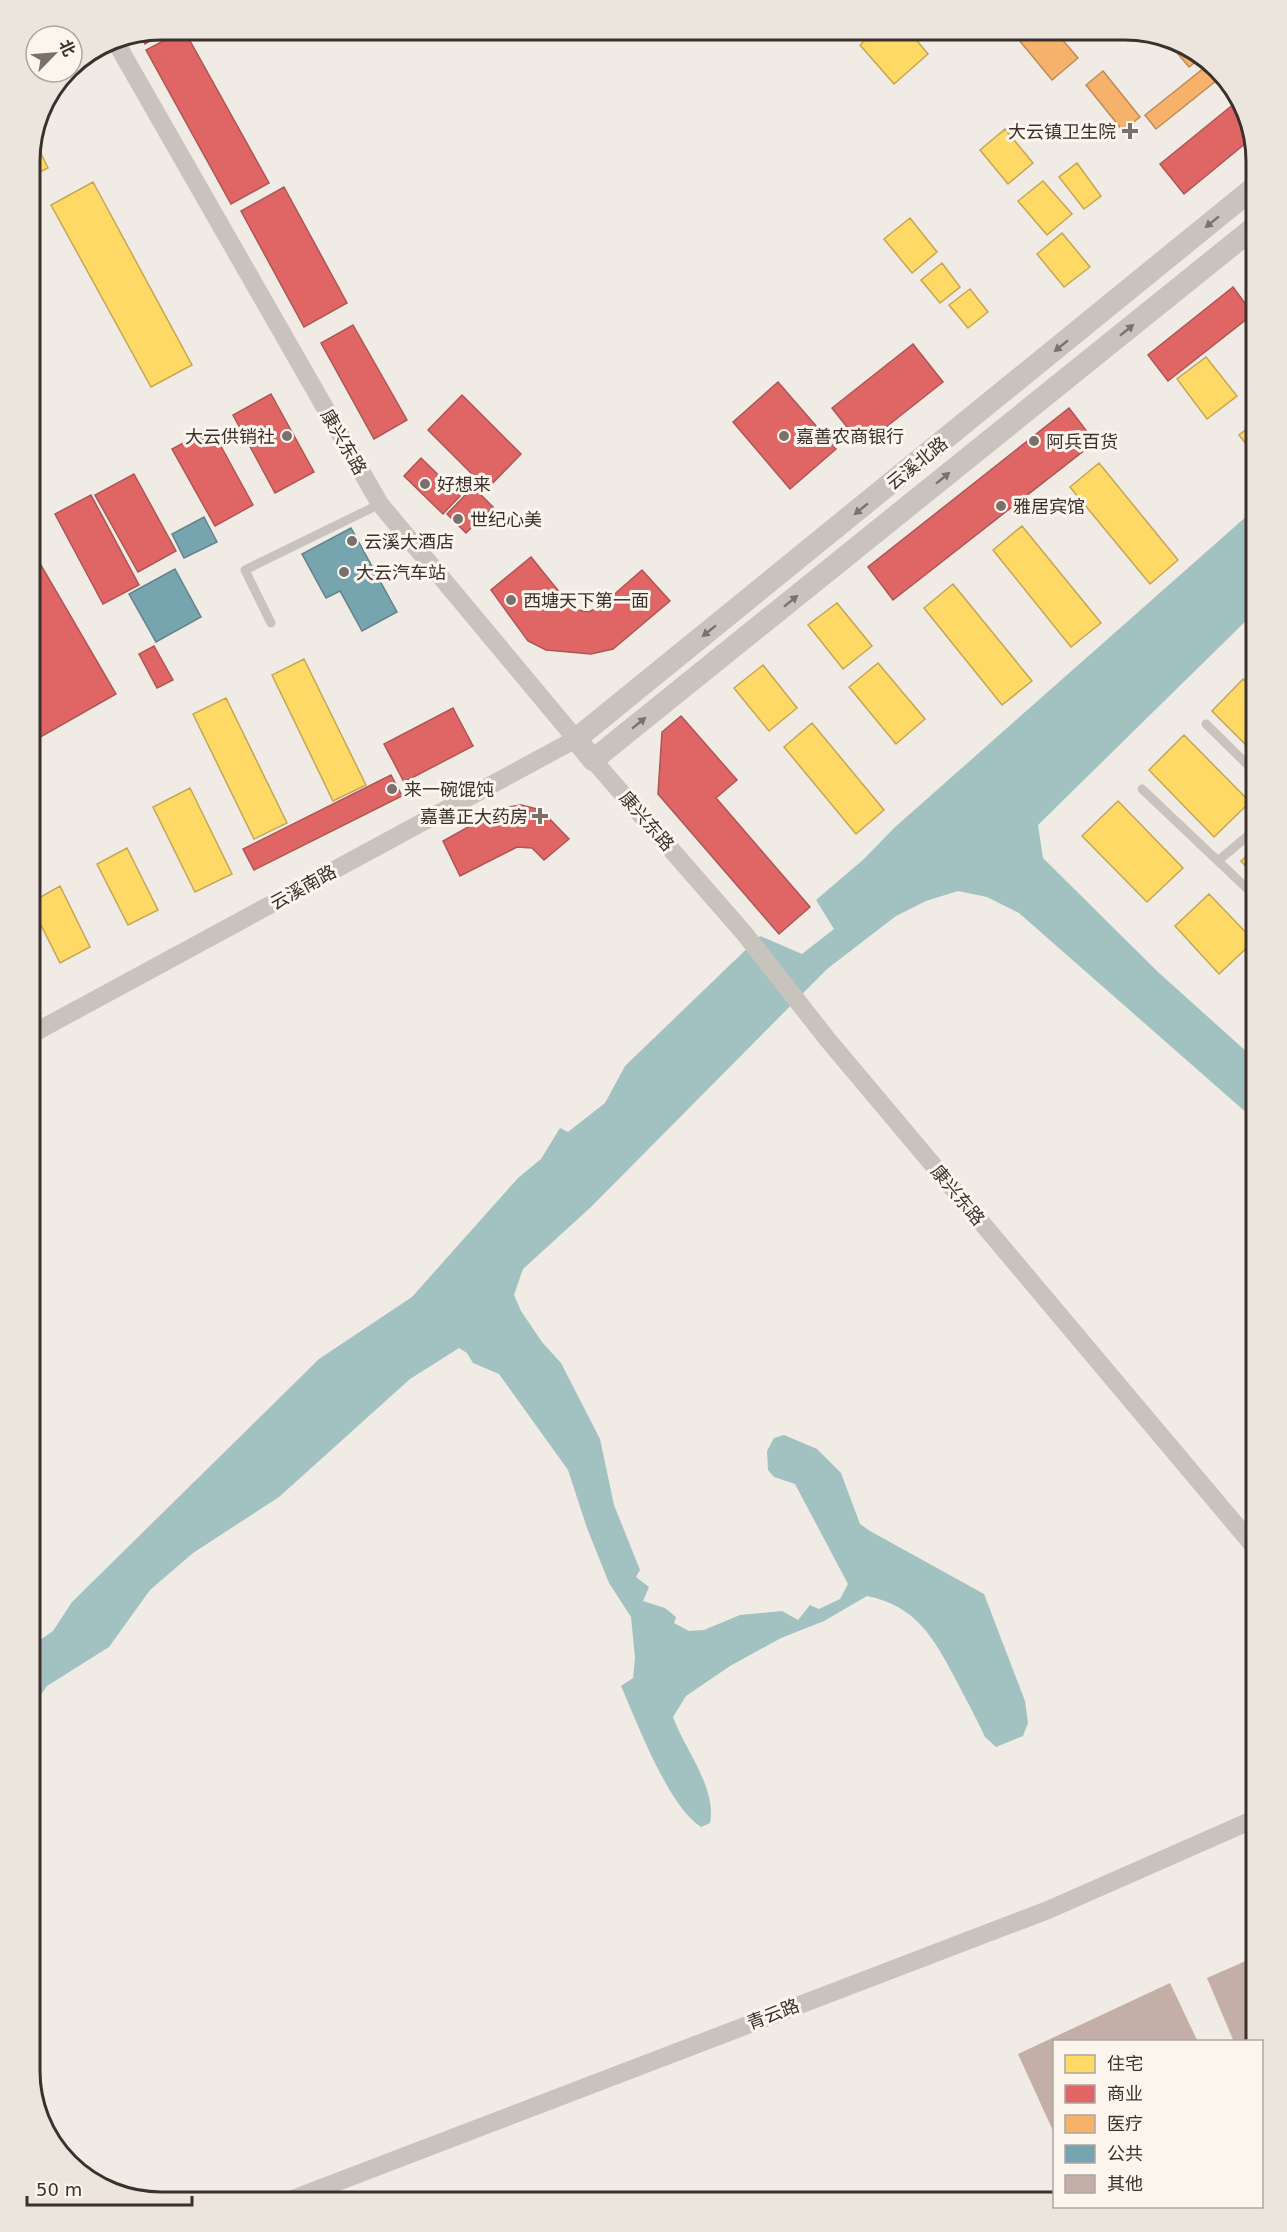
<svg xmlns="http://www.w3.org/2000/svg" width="1287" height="2232" viewBox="0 0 1287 2232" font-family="'DejaVu Sans','Noto Sans SC',sans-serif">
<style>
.water{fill:#a1c2c1}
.homes{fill:#ffd966;stroke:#c4a654;stroke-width:1.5}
.shops{fill:#e06666;stroke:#ae5654;stroke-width:1.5}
.health{fill:#f6b26b;stroke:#be8b58;stroke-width:1.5}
.public{fill:#76a5af;stroke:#648287;stroke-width:1.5}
.building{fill:#c3afa7}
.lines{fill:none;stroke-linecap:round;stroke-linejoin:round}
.service{stroke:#c9c3be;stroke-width:9}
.minor{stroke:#c9c3be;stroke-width:18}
.tertiary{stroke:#c9c3be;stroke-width:22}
.oneway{fill:#7b726d}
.poi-dot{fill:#7a716c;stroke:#fbf5ee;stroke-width:2}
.labels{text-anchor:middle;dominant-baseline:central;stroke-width:6;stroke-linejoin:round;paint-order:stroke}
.poi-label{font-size:18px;fill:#3b302b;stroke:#fbf5ee;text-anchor:start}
.street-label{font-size:18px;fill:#3b302b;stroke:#fbf5ee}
.rim{fill:none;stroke:#3b302b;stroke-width:3}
</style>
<rect width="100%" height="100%" fill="#f0ebe5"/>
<path class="water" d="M 1257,507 L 1257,610 L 1038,825 L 1043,858 L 1158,972 L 1257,1061 L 1257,1122 L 1019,913 L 987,897 L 958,891 L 926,901 L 896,916 L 827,969 L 591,1207 L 523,1269 L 514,1295 L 521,1311 L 542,1342 L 561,1363 L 600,1439 L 614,1505 L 640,1570 L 636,1577 L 649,1587 L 643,1601 L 665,1608 L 676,1617 L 674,1623 L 689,1631 L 704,1630 L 740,1615 L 782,1611 L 798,1620 L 810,1605 L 819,1609 L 840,1599 L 848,1584 L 795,1484 L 774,1477 L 768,1470 L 767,1451 L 774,1438 L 784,1435 L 817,1449 L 841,1473 L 860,1524 L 870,1531 L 984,1594 L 1025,1701 L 1028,1723 L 1023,1736 L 996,1747 L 985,1737 C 976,1717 965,1698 955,1678 C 933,1637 916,1606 867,1596 L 824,1621 L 781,1638 L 730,1666 L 686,1696 L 673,1717 C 685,1750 717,1788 710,1823 L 701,1827 C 668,1806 637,1722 621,1686 L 633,1678 L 635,1658 L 631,1617 L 609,1583 L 587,1528 L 568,1470 L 499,1374 L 473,1363 L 467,1353 L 459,1348 L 410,1379 L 279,1497 L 193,1553 L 150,1590 L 109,1647 L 47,1686 L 30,1710 L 30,1647 L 53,1631 L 72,1602 L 319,1359 L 412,1297 L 518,1178 L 541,1159 L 560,1128 L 568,1132 L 605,1103 L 625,1066 L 760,936 L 802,954 L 834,929 L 816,900 L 864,859 L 894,828 Z"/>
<path class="homes" d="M 876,30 L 908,30 L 928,54 L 894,84 L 860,45 Z
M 956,30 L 973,30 L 963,39 Z
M 1005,129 L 1033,163 L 1008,184 L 980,150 Z
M 34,139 L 48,168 L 30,177 L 30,153 Z
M 1077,163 L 1101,196 L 1084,209 L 1059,177 Z
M 1043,181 L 1072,214 L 1047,235 L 1018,201 Z
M 93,182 L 192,365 L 151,387 L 51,205 Z
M 910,218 L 937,252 L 912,273 L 884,239 Z
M 1062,233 L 1090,267 L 1064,287 L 1037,254 Z
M 942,263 L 960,287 L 940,303 L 921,280 Z
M 970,289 L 988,312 L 968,328 L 949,305 Z
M 1257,318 L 1257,335 L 1249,325 Z
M 1206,357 L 1237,396 L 1207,419 L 1177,379 Z
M 30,403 L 39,421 L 30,426 Z
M 1257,421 L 1257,458 L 1239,435 Z
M 1099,463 L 1178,560 L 1150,584 L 1070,487 Z
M 1022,526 L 1101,623 L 1071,647 L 993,550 Z
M 953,584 L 1032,681 L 1002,705 L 924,608 Z
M 837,603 L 872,646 L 843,669 L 808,625 Z
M 304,659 L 366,785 L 333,801 L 272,675 Z
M 878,663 L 925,719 L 896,744 L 849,687 Z
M 763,665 L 797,708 L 769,731 L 734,688 Z
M 1243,679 L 1257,693 L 1257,756 L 1212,711 Z
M 226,698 L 287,823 L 254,839 L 193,714 Z
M 812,723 L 884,810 L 856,834 L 784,747 Z
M 1184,735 L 1250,802 L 1214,837 L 1149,770 Z
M 190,788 L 232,874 L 195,892 L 153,807 Z
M 1118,801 L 1183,868 L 1147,902 L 1082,836 Z
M 1257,846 L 1257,879 L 1241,861 Z
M 127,848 L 158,910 L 128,925 L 97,864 Z
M 60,886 L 90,947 L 60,963 L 30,903 Z
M 1209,894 L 1254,941 L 1219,974 L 1175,926 Z"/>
<path class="shops" d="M 161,30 L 169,30 L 145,44 L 140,34 Z
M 184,30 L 269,183 L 231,204 L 146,50 Z
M 1240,99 L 1244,103 L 1252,138 L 1184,194 L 1160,164 Z
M 284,187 L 347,303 L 304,327 L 241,211 Z
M 1233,287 L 1253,314 L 1168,381 L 1148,355 Z
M 353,325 L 407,420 L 374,439 L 321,343 Z
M 913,344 L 943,382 L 862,446 L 832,408 Z
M 778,382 L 836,449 L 790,489 L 733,422 Z
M 271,394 L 314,472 L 275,493 L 233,415 Z
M 462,395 L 521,454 L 487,489 L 428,430 Z
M 1069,408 L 1095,442 L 893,600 L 868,567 Z
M 211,428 L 253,505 L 215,526 L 172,449 Z
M 421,458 L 460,496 L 443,514 L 404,476 Z
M 134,474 L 176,551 L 138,572 L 95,495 Z
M 473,487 L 493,507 L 466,533 L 447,514 Z
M 91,495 L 139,585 L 103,604 L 55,514 Z
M 35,555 L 116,694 L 30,743 L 30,558 Z
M 531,557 L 573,609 L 589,612 L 602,605 L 642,570 L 670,601 L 613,649 L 591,654 L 546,650 L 528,641 L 491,590 Z
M 154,646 L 173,680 L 157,688 L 139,654 Z
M 453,708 L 473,746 L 404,782 L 384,744 Z
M 681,716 L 737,780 L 716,798 L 810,907 L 779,934 L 658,794 L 662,732 Z
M 391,775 L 402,796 L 254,870 L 243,849 Z
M 521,805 L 541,810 L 569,839 L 544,860 L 532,848 L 517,847 L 460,876 L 443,841 L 502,808 Z"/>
<path class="health" d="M 1030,30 L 1054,30 L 1078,58 L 1052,80 L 1019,40 Z
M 1168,42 L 1199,52 L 1203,56 L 1189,67 Z
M 1209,64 L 1221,77 L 1156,129 L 1145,115 Z
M 1103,71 L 1140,117 L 1123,131 L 1086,85 Z"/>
<path class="public" d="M 204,517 L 217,542 L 184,558 L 172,534 Z
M 351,528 L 397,612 L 362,631 L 340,591 L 326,598 L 302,554 Z
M 175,569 L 201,617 L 156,642 L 129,594 Z"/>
<path class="building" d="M 1257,1956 L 1257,2042 L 1234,2042 L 1207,1978 Z
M 1170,1983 L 1198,2042 L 1054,2042 L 1054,2133 L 1018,2054 Z"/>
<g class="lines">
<path class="service" d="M 271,623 L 245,570 L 380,504
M 1206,724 L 1257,774
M 1142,789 L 1257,898
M 1219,860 L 1257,828"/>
<path class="minor" d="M 593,760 L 744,933 L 828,1040 L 1257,1550
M 30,1035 L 576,739 L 380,504 L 114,39
M 285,2202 L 1048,1910 L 1257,1818"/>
<path class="tertiary" d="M 1257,225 L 593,760 L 576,739 L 1257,185"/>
</g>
<defs><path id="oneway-solid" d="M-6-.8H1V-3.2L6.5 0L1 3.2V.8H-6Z" transform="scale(1.5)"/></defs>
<g class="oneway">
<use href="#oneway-solid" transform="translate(1212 222) rotate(141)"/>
<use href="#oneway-solid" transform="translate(1127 330) rotate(-39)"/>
<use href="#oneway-solid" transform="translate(1061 346) rotate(141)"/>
<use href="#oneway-solid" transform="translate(943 478) rotate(-39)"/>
<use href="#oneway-solid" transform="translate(861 509) rotate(141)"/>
<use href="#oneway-solid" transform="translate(791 601) rotate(-39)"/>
<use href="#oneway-solid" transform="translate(709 631) rotate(141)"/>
<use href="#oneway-solid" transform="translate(639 723) rotate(-39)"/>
</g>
<g class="poi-dot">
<path d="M1127 122h6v6h6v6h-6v6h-6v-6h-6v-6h6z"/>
<circle cx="287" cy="436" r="6"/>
<circle cx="784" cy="436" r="6"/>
<circle cx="1034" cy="441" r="6"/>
<circle cx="425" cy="484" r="6"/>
<circle cx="1001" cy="506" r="6"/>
<circle cx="458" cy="519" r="6"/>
<circle cx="352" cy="541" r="6"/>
<circle cx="344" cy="572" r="6"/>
<circle cx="511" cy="600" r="6"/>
<circle cx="392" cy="789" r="6"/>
<path d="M537 807h6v6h6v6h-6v6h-6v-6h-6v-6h6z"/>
</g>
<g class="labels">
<g class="poi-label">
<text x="1116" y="131" text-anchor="end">大云镇卫生院</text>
<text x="275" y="436" text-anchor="end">大云供销社</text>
<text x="796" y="436">嘉善农商银行</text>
<text x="1046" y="441">阿兵百货</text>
<text x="437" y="484">好想来</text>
<text x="1013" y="506">雅居宾馆</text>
<text x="470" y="519">世纪心美</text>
<text x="364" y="541">云溪大酒店</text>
<text x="356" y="572">大云汽车站</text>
<text x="523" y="600">西塘天下第一面</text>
<text x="404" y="789">来一碗馄饨</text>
<text x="528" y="816" text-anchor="end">嘉善正大药房</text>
</g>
<g class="street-label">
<text transform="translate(344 442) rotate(60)">康兴东路</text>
<text transform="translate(917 463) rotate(-39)">云溪北路</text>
<text transform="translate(647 821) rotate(49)">康兴东路</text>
<text transform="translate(303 887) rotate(-29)">云溪南路</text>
<text transform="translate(958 1195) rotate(50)">康兴东路</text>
<text transform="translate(773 2014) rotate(-21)">青云路</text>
</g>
</g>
<path d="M0 0H1287V2232H0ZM161 40H1125A121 121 0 0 1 1246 161V2071A121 121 0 0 1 1125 2192H161A121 121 0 0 1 40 2071V161A121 121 0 0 1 161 40Z" fill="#ece5de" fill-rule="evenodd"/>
<path class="rim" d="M161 40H1125A121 121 0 0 1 1246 161V2071A121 121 0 0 1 1125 2192H161A121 121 0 0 1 40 2071V161A121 121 0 0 1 161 40Z"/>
<rect x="1053" y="2040" width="210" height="168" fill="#fbf5ee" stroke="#aea6a0" stroke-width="1.5"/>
<rect x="1065" y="2055" width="30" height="18" fill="#ffd966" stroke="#aea6a0" stroke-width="1.5"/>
<text x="1107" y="2070" font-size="18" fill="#3b302b">住宅</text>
<rect x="1065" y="2085" width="30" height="18" fill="#e06666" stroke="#aea6a0" stroke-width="1.5"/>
<text x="1107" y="2100" font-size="18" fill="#3b302b">商业</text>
<rect x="1065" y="2115" width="30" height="18" fill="#f6b26b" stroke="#aea6a0" stroke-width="1.5"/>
<text x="1107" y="2130" font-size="18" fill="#3b302b">医疗</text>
<rect x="1065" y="2145" width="30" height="18" fill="#76a5af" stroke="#aea6a0" stroke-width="1.5"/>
<text x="1107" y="2160" font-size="18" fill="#3b302b">公共</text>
<rect x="1065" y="2175" width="30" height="18" fill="#c3afa7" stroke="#aea6a0" stroke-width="1.5"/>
<text x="1107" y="2190" font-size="18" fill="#3b302b">其他</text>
<g transform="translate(54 54) rotate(65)"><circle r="28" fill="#fbf5ee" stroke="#aea6a0" stroke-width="1.5"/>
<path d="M0-4.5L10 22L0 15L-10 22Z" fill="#7a716c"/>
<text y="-9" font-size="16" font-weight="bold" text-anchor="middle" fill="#3b302b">北</text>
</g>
<path d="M27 2196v9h165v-9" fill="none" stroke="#3b302b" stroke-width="3"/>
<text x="36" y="2196" font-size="18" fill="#3b302b" stroke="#fbf5ee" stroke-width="4.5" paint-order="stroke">50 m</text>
</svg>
